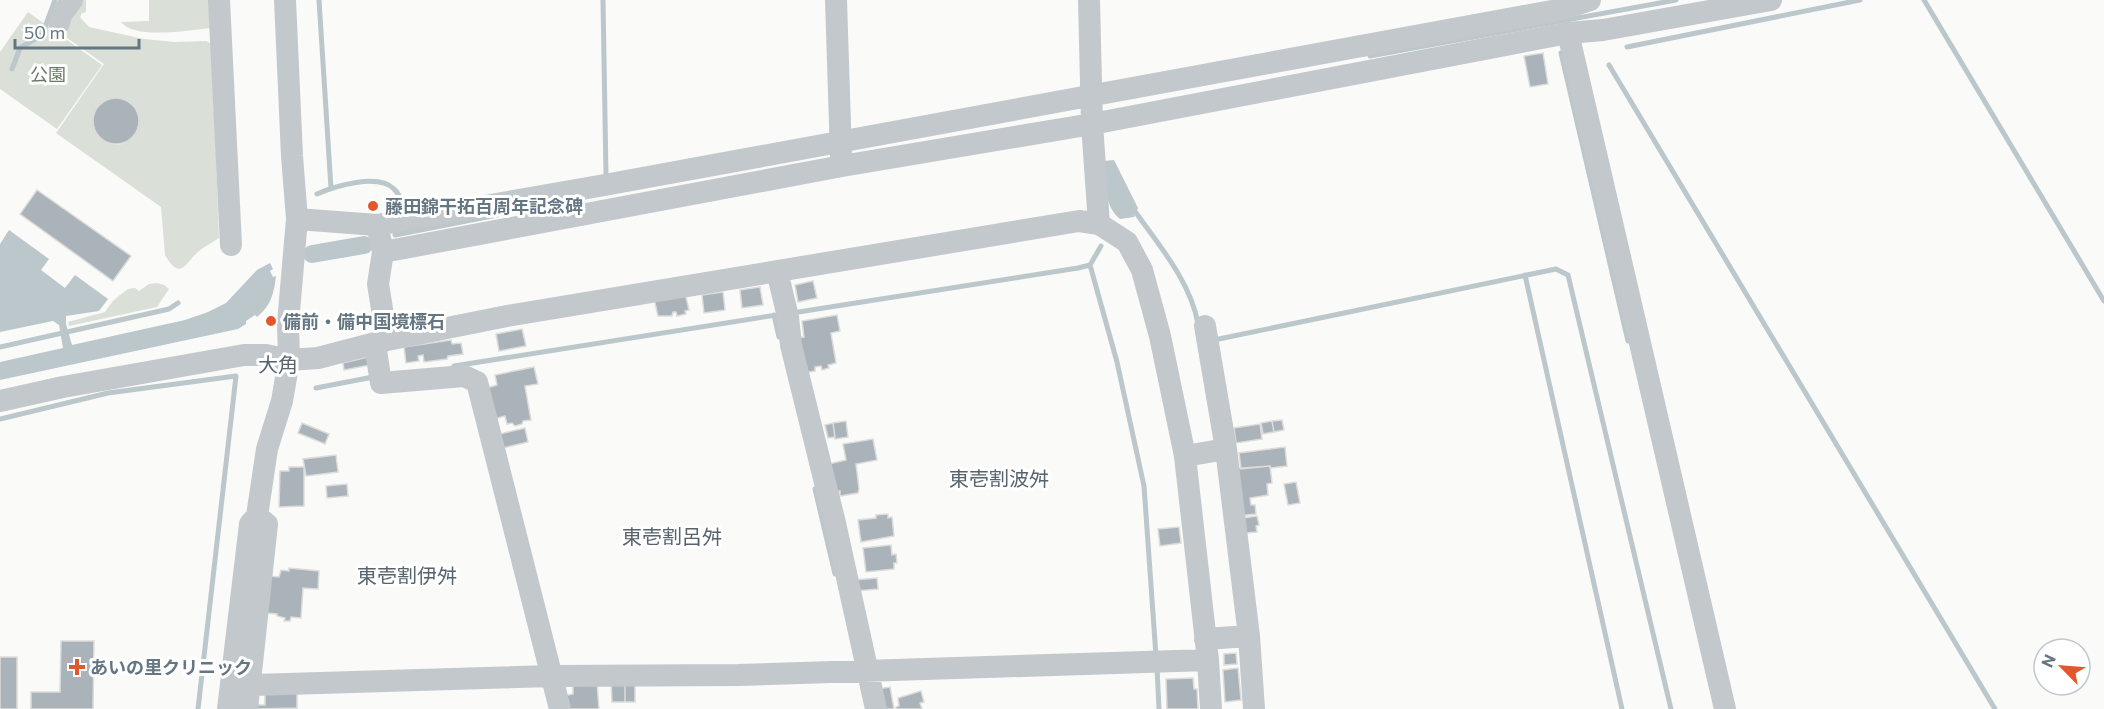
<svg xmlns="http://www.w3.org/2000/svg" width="2104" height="709" viewBox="0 0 2104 709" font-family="Commissioner,'Noto Sans JP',sans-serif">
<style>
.green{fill:#dadfd7;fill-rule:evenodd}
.water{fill:#bbc7cb}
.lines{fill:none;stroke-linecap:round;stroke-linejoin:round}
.stream{stroke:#bbc7cb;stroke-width:5}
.canal{stroke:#bbc7cb;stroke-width:18}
.building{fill:#aab3b9;stroke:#dcdcda;stroke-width:1.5}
.minor{stroke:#c3c8cc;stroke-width:22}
.poi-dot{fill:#e4572e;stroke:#fff;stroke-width:2}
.labels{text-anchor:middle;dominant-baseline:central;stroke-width:6;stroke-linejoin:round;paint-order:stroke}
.park-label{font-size:18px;fill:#687a64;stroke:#fff}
.poi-label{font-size:18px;font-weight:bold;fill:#657683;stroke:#fff;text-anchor:start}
.neighbourhood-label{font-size:20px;fill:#57646e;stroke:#fff}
</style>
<rect width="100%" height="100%" fill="#fafaf8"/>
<path class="green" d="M 78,0 L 86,0 L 86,12 L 82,13 L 80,17 L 89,27 L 144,39 L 175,42 L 206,41 L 212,44 L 219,238 C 213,242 205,246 199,251 C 186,261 181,283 165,255 L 161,207 L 56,133 L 104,64 L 67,38 L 66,16 ZM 112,98 C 161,97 133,166 101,138 C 85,124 96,104 112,98 Z
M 149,0 L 213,0 L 211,28 C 190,30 134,40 121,22 L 149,21 Z
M 28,12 L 102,65 L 57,129 L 0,89 L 0,52 Z
M 157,283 L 164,285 L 169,289 L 157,307 L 69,326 L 68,322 L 105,312 L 113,301 L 120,295 L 128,289 L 135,288 L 139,291 L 149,284 Z"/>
<path class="water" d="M 1114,160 L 1138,208 L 1134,217 L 1120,219 C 1103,205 1106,182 1104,161 Z
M 9,230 L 49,259 L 41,270 L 65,288 L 75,275 L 108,299 L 99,311 L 66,316 L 66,324 L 72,345 L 185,320 L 208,312 L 226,303 L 257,270 L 270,263 L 273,269 L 270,271 L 273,277 L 276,276 C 274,293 271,306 257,317 L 255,315 L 246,321 L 246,324 L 238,329 L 0,380 L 0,362 L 63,348 L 59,325 L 53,321 L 0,332 L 0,244 Z"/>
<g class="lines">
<path class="stream" d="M 319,0 L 331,188
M 603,0 L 606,175
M 1924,0 L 2104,301
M 1627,47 L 1860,0
M 1561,53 L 1628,341
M 1370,56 L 1676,0
M 1609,65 L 1995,709
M 12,69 L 20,48 L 42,35 L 55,0
M 317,194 C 335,186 378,173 394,189 C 401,195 403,207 405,215
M 1131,210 L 1134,210 C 1158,244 1191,282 1198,324
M 395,235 L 497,215
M 1090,265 L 1117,362 L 1144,486 L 1156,656
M 1525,275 L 1622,709
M 792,313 L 1078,268 L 1090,265 L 1101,246
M 774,315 L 779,337
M 1214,340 L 1556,269 L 1568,275 L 1671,709
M 0,347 L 169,309 L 178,303
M 454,366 L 783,314
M 316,388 L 373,377
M 0,419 L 108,393 L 236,376 L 198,709
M 815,489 L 835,574
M 1157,668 L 1159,709"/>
<path class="canal" d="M 312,254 L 364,245"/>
</g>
<path class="building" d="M 1543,53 L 1548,84 L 1530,87 L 1524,56 Z
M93 121a23 23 0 1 1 46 0a23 23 0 1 1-46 0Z
M 37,190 L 131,256 L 113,281 L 20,214 Z
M 813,281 L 817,298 L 798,302 L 795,285 Z
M 760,287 L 763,305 L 742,308 L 740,290 Z
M 723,292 L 725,310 L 704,313 L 702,295 Z
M 685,293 L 689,310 L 685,311 L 686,314 L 677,316 L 676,312 L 673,312 L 672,316 L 658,316 L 654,299 Z
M 837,315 L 840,331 L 831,333 L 836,363 L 828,365 L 829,368 L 822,370 L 821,366 L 815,367 L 815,371 L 803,373 L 797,338 L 804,337 L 802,321 Z
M 522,329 L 526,346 L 499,351 L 496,334 Z
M 451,340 L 452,344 L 461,343 L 463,354 L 448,356 L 447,359 L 424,362 L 423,355 L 418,356 L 419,361 L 406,363 L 404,347 Z
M 368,357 L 370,365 L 344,370 L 343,363 Z
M 534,367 L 538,384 L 525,386 L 531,420 L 523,421 L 522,424 L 515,426 L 512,423 L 507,424 L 505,416 L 494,419 L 487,388 L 497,385 L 495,375 Z
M 1282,420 L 1284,430 L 1274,432 L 1272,421 Z
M 846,421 L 848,437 L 835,439 L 833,423 Z
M 1272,421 L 1274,432 L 1263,434 L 1261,423 Z
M 302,423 L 329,434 L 325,444 L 298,433 Z
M 833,423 L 835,437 L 828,438 L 825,425 Z
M 1260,424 L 1262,439 L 1236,443 L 1234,428 Z
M 525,428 L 528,442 L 503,448 L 500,434 Z
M 873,439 L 877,460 L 856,464 L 859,489 L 858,493 L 840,496 L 840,491 L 831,493 L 829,464 L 846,460 L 843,444 Z
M 1285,447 L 1287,466 L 1270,468 L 1270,466 L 1241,469 L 1239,453 Z
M 336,455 L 338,472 L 306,476 L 303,459 Z
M 1270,466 L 1272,483 L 1267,484 L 1268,495 L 1250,498 L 1251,505 L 1255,505 L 1256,514 L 1236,516 L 1230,469 Z
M 289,467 L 304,467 L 304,506 L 279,507 L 280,471 L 289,471 Z
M 1296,482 L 1300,503 L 1288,505 L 1284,484 Z
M 347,484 L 348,496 L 327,498 L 326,486 Z
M 888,514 L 888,518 L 892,517 L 894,536 L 861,542 L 858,520 L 876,518 L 876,515 Z
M 1257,516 L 1259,525 L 1256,526 L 1257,532 L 1245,533 L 1243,518 Z
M 1179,527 L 1181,543 L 1160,546 L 1158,529 Z
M 891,545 L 892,555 L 896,554 L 897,563 L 894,563 L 894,569 L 866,572 L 863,548 Z
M 289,568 L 319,571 L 318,589 L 303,588 L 301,618 L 291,617 L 290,621 L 284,621 L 285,618 L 277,616 L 277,614 L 267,613 L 269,576 L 279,577 L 281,570 L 289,571 Z
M 877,578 L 878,589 L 855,591 L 854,580 Z
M 61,641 L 94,641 L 93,709 L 31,709 L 31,692 L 60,692 Z
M 1236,653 L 1237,664 L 1224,665 L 1224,654 Z
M 0,657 L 17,657 L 17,709 L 0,709 Z
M 1238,668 L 1241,700 L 1225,702 L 1223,670 Z
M 1193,678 L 1194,689 L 1197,689 L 1198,709 L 1167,709 L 1166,679 Z
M 611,681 L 625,681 L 625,702 L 612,702 Z
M 625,681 L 635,681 L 635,702 L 625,702 Z
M 573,682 L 597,682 L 599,709 L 567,709 L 564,696 L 573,694 Z
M 890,687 L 894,709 L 882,709 L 878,689 Z
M 297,689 L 297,708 L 254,709 L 254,705 L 265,705 L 265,690 Z
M 921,691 L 924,702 L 920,703 L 922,709 L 896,709 L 896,707 L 899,706 L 898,698 Z"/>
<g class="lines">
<path class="minor" d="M 219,0 L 231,245
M 836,0 L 841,156
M 1089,0 L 1092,124 L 1099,224 L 1127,242 L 1142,270 L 1160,336 L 1185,456 L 1208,660 L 1211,709
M 59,23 L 61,15 L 72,0
M 1568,33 C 1622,258 1671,484 1725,709
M 297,219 L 377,225 L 383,252 L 378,284 L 387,340
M 377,225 L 599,186 L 1563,9 L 1590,0
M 383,252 L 842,166 L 1092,124 L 1568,33 L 1603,30 L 1771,0
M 777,271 L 788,317 L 791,345 L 835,523 L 876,709
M 1205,326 L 1226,449 L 1249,636 L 1254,709
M 375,344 L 381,383 L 464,376 L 477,382 L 560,709
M 0,401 L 63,387 L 244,355 L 266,355 L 289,360 L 318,358 L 387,340 L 507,316 L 1079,221 L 1099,224
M 1185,456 L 1226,449
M 1205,639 L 1249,636
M 250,685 L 553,676 L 738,675 L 1208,660
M 228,709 L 250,524 L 257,516 L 267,449 L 282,401 L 289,360 L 288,323 L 297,219 L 292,156 L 285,0
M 247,709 L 267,524 L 257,516"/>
</g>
<g class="poi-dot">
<circle cx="373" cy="206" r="6"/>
<circle cx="271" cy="321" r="6"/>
<path d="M74 658h6v6h6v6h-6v6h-6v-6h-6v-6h6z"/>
</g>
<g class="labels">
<g class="park-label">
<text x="48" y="74">公園</text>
</g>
<g class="poi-label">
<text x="385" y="206">藤田錦干拓百周年記念碑</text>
<text x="283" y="321">備前・備中国境標石</text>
<text x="90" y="667">あいの里クリニック</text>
</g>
<g class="neighbourhood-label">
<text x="278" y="364">大角</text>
<text x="999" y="478">東壱割波舛</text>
<text x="672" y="536">東壱割呂舛</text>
<text x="407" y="575">東壱割伊舛</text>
</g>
</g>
<g transform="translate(2062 667) rotate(295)"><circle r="28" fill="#ffffff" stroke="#c1c8cd" stroke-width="1.5"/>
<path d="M0-4.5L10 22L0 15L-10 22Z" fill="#e4572e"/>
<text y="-9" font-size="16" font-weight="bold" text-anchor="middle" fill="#657683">N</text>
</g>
<path d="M15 39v9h124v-9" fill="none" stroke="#657683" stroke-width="3"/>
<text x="24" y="39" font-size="18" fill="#657683" stroke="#ffffff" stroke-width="4.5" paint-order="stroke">50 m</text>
</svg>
